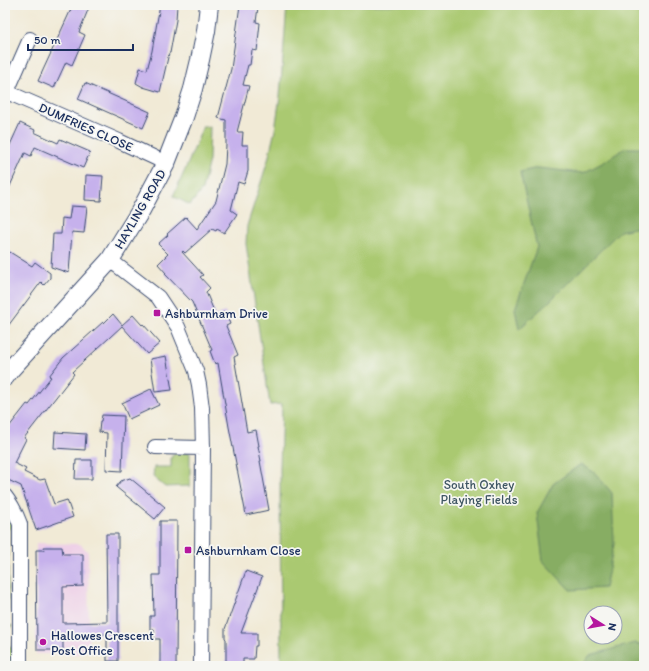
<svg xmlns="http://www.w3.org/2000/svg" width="649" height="671" viewBox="0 0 649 671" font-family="Itim,sans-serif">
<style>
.built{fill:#eed0e7}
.green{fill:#aac971;stroke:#627c68;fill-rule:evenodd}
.forest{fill:#87ad63;stroke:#516e60}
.building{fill:#c6b1ec}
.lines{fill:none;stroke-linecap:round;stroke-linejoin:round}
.minor-casing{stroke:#3b4b70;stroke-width:16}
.tertiary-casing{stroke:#3b4b70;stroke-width:20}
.minor{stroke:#fff;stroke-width:14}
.tertiary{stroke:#fff;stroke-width:18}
.poi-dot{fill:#b5179e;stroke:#f6f6f2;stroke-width:1.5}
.labels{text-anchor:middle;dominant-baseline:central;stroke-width:3.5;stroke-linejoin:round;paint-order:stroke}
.street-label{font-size:13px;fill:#1b2f5e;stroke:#f6f6f2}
.poi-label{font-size:13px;fill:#1b2f5e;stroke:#f6f6f2;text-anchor:start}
.park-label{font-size:13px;fill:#3f5663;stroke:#f6f6f2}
</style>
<rect width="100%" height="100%" fill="#f6f6f2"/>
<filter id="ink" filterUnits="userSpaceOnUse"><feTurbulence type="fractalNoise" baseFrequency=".025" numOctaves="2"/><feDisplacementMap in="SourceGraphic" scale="8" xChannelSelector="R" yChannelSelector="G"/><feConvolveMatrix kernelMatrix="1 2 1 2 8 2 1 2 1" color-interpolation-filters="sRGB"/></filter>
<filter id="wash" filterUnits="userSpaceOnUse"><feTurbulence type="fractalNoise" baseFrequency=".012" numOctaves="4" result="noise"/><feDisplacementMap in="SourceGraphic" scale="16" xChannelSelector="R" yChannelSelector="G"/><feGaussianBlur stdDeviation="0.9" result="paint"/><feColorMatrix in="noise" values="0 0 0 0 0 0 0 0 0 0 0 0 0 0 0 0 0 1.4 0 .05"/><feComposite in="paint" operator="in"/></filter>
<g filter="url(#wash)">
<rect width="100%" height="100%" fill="#f1ead6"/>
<path class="built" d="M 36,543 L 80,544 L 88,552 L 89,646 L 79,654 L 36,654 Z"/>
<path class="green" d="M 287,5 L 644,5 L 644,666 L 281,666 L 280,468 L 282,404 L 270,405 L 246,244 L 247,226 L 268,160 L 275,130 L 280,96 ZM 591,613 L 615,613 L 615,637 L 591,637 Z
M 203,126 L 210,127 L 209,160 L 202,190 L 190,205 L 173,196 C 184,173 194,150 203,126 Z
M 176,453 L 190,453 L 190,486 L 165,487 L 153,477 L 154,467 L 171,467 L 171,457 Z
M 5,510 L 12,526 L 8,530 L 8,625 L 13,626 L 5,631 Z
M 8,634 L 9,646 L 14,649 L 12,666 L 5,666 L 5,636 Z"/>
<path class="forest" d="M 625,148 L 644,148 L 644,226 L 620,231 L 551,300 L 519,329 L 515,309 L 537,247 L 520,172 L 538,168 L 583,173 L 604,162 Z
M 581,464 L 595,473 L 612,493 L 614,544 L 605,588 L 570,590 L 543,561 L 537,513 L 553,484 Z
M 635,643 L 644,645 L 644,666 L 582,666 L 590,655 Z"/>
<g id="blocks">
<path class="building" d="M 73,5 L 90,5 L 79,32 L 85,35 L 72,65 L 66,62 L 54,88 L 38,81 Z
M 160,5 L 177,5 L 176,20 L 170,53 L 169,53 L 160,92 L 143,87 L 136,83 L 140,68 L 147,70 L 152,51 Z
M 240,5 L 258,7 L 256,22 L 260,23 L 257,51 L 252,50 L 250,65 L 248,65 L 243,85 L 249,86 L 237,132 L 243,132 L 242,145 L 248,145 L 248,171 L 244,184 L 238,182 L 231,210 L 237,214 L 224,233 L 217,229 L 216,231 L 212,229 L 185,253 L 183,251 L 182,252 L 203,275 L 200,277 L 210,288 L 206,292 L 216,316 L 225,312 L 230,324 L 226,326 L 238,355 L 234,357 L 247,432 L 256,430 L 259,446 L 258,446 L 261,461 L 260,461 L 269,510 L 246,515 L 229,427 L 218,363 L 215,364 L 210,351 L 212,350 L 192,302 L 165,274 L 166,273 L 158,264 L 168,254 L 158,244 L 168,235 L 167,234 L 186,217 L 197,229 L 216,201 L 225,164 L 226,145 L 226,120 L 218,118 L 231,69 Z
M 85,83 L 150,112 L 143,128 L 78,99 Z
M 20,123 L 35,130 L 34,132 L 58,143 L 60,139 L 90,152 L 83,168 L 35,147 L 31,156 L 25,153 L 5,197 L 5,156 Z
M 86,175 L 103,176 L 101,201 L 85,200 Z
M 71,206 L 87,207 L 84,233 L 72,232 L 69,273 L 51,267 L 53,234 L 61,234 L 62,218 L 69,219 Z
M 5,249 L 32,266 L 35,262 L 50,273 L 50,278 L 44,285 L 41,282 L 5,330 Z
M 113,314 L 122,325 L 133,315 L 142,325 L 143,324 L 160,343 L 147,354 L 122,326 L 72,372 L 74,374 L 24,438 L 26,439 L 14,463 L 26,469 L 24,472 L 40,480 L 45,479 L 54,504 L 67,500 L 73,517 L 36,530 L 21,486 L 6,479 L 5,480 L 5,432 L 27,404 L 29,405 L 51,377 L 49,376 L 63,358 L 103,322 L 104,323 Z
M 166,356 L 172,390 L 155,392 L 150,359 Z
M 151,389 L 159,405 L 129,419 L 122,403 Z
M 102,415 L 124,416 L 122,471 L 106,470 L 107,433 L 99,432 L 100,421 L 101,421 Z
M 55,432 L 86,434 L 85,450 L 54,448 Z
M 76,460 L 92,460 L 92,479 L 75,479 Z
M 130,478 L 165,507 L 155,519 L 116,487 L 121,481 Z
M 160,521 L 177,521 L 176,666 L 160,666 L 160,639 L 154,639 L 154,629 L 150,629 L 150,616 L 154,616 L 153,575 L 160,575 Z
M 106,534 L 118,534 L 118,661 L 107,661 L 107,634 L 63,635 L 63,650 L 37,650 L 36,550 L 44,550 L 43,547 L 62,547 L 63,554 L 83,554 L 83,586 L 63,587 L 63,623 L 107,622 Z
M 246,571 L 262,577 L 241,633 L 257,633 L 257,646 L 255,646 L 254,659 L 243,659 L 243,666 L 226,666 L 226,639 L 225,638 L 225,629 Z"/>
</g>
</g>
<g filter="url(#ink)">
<use href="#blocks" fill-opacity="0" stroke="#3b4b70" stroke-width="1"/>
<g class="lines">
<defs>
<path id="minor" d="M 7,92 L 119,141 L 166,163
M 5,96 L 30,39
M 110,260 L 158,297 L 178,327 L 196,371 L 199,385 L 202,408 L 203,448 L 201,666
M 155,447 L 203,448
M 5,496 C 12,505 16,513 20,524 L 20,666"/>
<path id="tertiary" d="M 5,377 L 10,370 L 110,260 L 141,210 L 166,163 L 184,117 L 193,89 L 200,60 L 206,31 L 209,5"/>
</defs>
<use href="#minor" class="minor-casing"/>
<use href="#tertiary" class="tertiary-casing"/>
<use href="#minor" class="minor"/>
<use href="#tertiary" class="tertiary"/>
</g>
</g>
<g class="poi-dot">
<rect x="153" y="309" width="8" height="8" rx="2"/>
<rect x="184" y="546" width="8" height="8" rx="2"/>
<circle cx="43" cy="642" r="4"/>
</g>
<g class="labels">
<g class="street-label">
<text transform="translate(86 127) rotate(24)">DUMFRIES CLOSE</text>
<text transform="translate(140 209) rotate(-60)">HAYLING ROAD</text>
</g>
<g class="poi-label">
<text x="165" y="313">Ashburnham Drive</text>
<text x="196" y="550">Ashburnham Close</text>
<text x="51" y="635">Hallowes Crescent<tspan x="51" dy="15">Post Office</tspan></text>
</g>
<g class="park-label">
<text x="479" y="484">South Oxhey<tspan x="479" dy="15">Playing Fields</tspan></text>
</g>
</g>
<rect width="649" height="671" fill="none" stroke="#f6f6f2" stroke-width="20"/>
<g transform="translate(603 625) rotate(101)"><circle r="19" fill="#f6f6f2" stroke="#9ea6b7"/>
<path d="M0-3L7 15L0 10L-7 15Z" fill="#b5179e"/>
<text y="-6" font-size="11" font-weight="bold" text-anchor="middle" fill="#1b2f5e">N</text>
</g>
<path d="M28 44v6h105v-6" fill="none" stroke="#1b2f5e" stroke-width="2"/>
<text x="34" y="44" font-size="12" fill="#1b2f5e" stroke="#f6f6f2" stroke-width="3" paint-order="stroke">50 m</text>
</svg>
